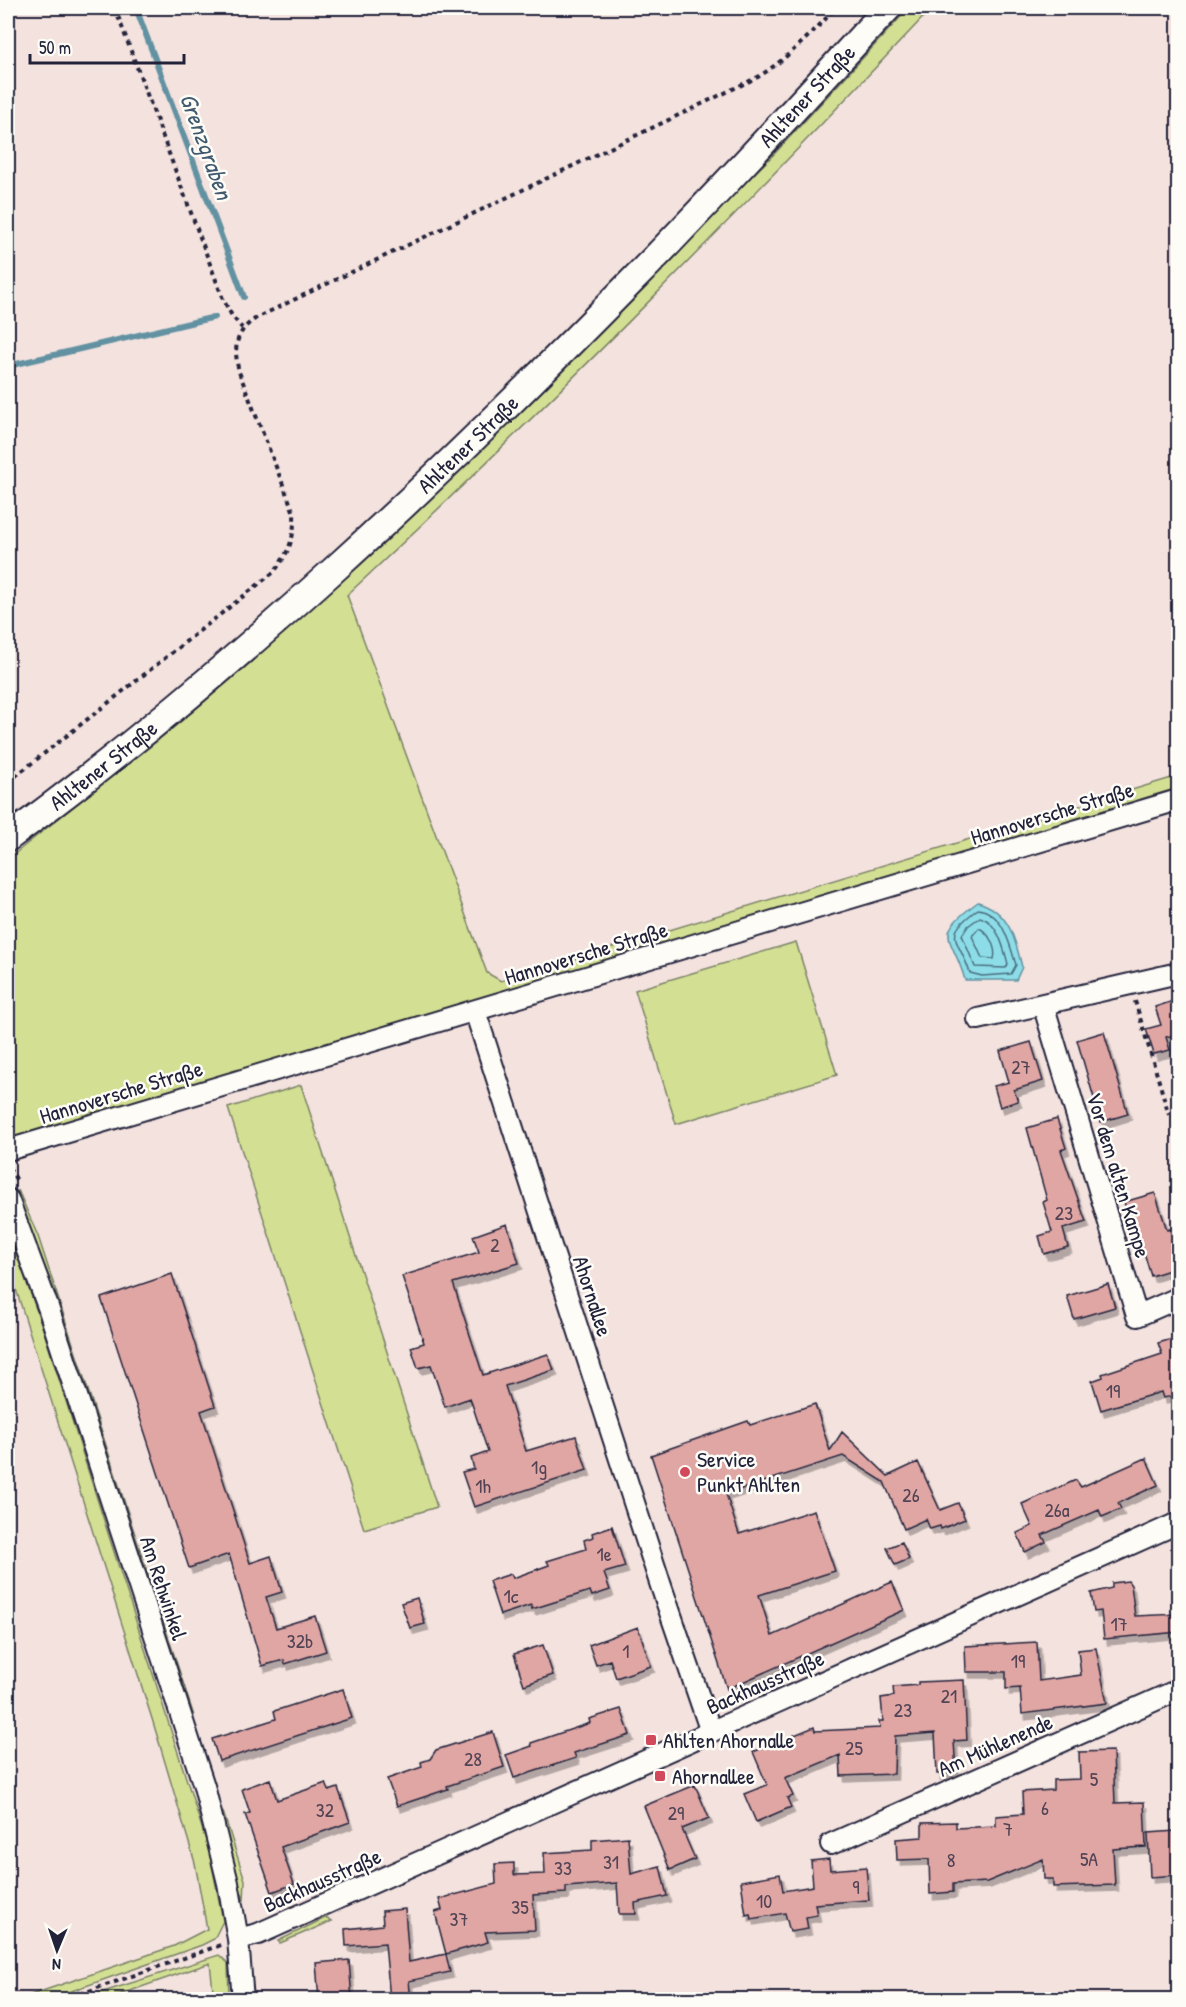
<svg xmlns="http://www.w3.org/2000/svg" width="1186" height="2007" viewBox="0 0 1186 2007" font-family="'Patrick Hand',sans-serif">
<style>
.green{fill:#d3e093;stroke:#7a8167;stroke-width:1.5}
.water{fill:#8cdde7;stroke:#6292a2;stroke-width:1.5}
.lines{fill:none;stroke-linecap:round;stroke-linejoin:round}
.shore{stroke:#4c6d80;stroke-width:1.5}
.stream{stroke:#6292a2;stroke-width:6}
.building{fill:#e0a6a4;stroke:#22223b;stroke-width:1.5;filter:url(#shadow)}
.minor-casing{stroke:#22223b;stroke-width:24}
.major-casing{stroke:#22223b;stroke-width:30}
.path{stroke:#22223b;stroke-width:4;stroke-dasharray:4.5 4.5;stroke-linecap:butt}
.minor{stroke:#fdfcf7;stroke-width:20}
.major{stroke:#fdfcf7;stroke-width:26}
.poi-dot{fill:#d1495b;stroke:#fdfcf7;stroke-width:2}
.labels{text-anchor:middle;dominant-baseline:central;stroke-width:5;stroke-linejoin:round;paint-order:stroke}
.number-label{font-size:20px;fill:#524355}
.street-label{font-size:22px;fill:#22223b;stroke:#fdfcf7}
.poi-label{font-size:22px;fill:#22223b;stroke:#fdfcf7;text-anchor:start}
.water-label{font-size:24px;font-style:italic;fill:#425a6f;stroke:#fdfcf7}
</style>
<defs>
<filter id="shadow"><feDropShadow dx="3.5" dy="6" stdDeviation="0" flood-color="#0004"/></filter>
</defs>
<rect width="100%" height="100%" fill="#f4e2de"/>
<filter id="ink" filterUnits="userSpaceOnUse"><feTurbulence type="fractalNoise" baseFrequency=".0167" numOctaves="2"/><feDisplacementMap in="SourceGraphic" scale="12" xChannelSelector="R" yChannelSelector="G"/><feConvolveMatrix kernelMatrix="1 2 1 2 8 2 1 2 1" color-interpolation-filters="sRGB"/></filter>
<g filter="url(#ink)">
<path class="green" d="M 909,8 L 932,8 C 742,209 549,407 347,595 L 487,973 L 501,981 L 1178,776 L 1178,788 L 30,1135 L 8,1137 L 8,859 L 133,759 L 306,609 L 518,412 L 776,152 Z
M 796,942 L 837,1075 L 676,1124 L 635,990 Z
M 301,1085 L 437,1507 L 364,1529 L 228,1108 Z
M 18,1190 L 38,1236 L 194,1716 L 190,1718 L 57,1306 L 18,1197 Z
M 8,1229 L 42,1326 L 209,1850 L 223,1921 L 214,1939 L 202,1945 L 46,2000 L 19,1999 L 174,1946 L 207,1929 L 195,1863 L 153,1722 L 8,1264 Z
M 223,1812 L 245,1880 L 244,1901 L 224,1832 Z
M 325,1918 L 332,1921 L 280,1943 L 278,1941 Z
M 219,1955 L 228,1963 L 229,1999 L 214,1999 L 210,1963 L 107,1999 L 81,1999 Z"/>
<path class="water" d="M 978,902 C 1009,911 1015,938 1022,967 L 1016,980 L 965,980 C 953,935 930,937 978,902 Z"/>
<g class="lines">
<path class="shore" d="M 978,909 C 1003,912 1010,945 1016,965 L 1011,974 L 982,976 L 970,973 C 959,938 940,937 978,909 Z
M 980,917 C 998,922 1004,949 1008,964 L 1006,968 L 975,967 L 962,935 L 968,926 Z
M 979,928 C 989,932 997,949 994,959 L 982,958 L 972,936 Z"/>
<path class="stream" d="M 136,8 L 244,297
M 8,366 L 215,317"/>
</g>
<path class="building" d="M 1179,999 L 1179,1034 L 1166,1037 L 1170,1050 L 1154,1054 L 1146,1029 L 1161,1025 L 1155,1007 Z
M 1104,1032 L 1128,1114 L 1101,1122 L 1077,1040 Z
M 1031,1042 L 1043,1081 L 1014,1090 L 1018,1101 L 1000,1107 L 994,1086 L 1009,1082 L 1000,1051 Z
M 1057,1119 L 1066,1148 L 1061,1150 L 1086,1222 L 1063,1229 L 1068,1247 L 1044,1254 L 1039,1236 L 1052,1232 L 1043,1202 L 1047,1200 L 1027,1128 Z
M 1155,1193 L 1167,1230 L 1170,1229 L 1179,1256 L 1179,1267 L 1151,1276 L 1140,1239 L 1135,1240 L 1124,1202 Z
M 507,1224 L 519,1263 L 453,1283 L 483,1375 L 548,1354 L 554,1370 L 505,1386 L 526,1451 L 576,1436 L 587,1470 L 474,1507 L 462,1472 L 474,1469 L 471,1458 L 488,1452 L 470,1398 L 445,1407 L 431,1365 L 418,1368 L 411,1347 L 424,1343 L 402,1276 L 479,1252 L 473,1236 Z
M 172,1274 L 215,1406 L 201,1411 L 250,1563 L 271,1556 L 282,1592 L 266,1597 L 276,1628 L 315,1616 L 326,1651 L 285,1664 L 284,1660 L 262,1666 L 229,1554 L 189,1568 L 101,1298 Z
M 1108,1284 L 1115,1307 L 1074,1319 L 1067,1296 Z
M 1179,1337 L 1179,1395 L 1163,1398 L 1161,1392 L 1101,1410 L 1092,1381 L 1103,1377 L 1102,1374 L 1162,1354 L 1158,1343 Z
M 815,1404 L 830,1451 L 842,1432 L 888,1476 L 918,1462 L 940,1510 L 958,1503 L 965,1519 L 941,1529 L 940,1526 L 930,1529 L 926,1519 L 904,1529 L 884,1482 L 843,1456 L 726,1494 L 739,1534 L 814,1510 L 835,1571 L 759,1595 L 772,1636 L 892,1582 L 904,1610 L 727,1689 L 651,1455 L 748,1421 L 750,1425 Z
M 1146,1458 L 1158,1485 L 1118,1503 L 1121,1509 L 1102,1517 L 1099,1510 L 1042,1535 L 1046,1542 L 1025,1552 L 1017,1533 L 1032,1526 L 1022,1504 L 1076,1480 L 1081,1487 Z
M 612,1526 L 625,1567 L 604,1573 L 610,1590 L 592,1596 L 590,1591 L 532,1609 L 531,1605 L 500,1615 L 489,1581 L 511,1574 L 513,1578 L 549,1565 L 547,1561 L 586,1549 L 584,1540 L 593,1537 L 592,1533 Z
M 902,1542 L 909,1559 L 895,1565 L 887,1548 Z
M 1128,1581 L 1131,1585 L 1135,1616 L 1179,1614 L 1179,1632 L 1104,1639 L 1101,1611 L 1094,1612 L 1091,1593 L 1112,1588 L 1112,1583 Z
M 417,1598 L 425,1624 L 410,1628 L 401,1603 Z
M 638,1627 L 651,1666 L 616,1678 L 610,1660 L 596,1665 L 589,1645 Z
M 1037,1642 L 1039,1681 L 1081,1675 L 1078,1650 L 1096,1648 L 1107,1703 L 1022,1714 L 1020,1688 L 1006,1689 L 1006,1672 L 966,1672 L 965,1646 Z
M 543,1645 L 553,1675 L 524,1685 L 514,1654 Z
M 964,1680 L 967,1740 L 954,1741 L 956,1772 L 937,1774 L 935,1733 L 895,1736 L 894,1774 L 841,1776 L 840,1755 L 785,1778 L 793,1796 L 787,1798 L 791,1807 L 756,1822 L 744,1794 L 767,1785 L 753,1752 L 814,1727 L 815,1731 L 880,1728 L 879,1721 L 883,1721 L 881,1698 L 894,1696 L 893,1687 L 918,1685 L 918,1682 Z
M 343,1689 L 352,1718 L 219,1761 L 212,1739 L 276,1719 L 274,1711 Z
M 621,1709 L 630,1735 L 574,1753 L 576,1758 L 514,1778 L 506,1755 L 532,1746 L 531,1743 L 590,1723 L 589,1719 Z
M 493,1732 L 504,1767 L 447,1786 L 448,1789 L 397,1806 L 387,1779 L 422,1767 L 421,1762 L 430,1759 L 436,1750 Z
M 1113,1751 L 1115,1803 L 1144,1802 L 1146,1847 L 1113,1849 L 1115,1885 L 1053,1887 L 1053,1879 L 1044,1879 L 1043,1859 L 987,1882 L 953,1884 L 953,1892 L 930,1894 L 929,1859 L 897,1860 L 896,1839 L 922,1837 L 922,1823 L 956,1822 L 956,1828 L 996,1826 L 996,1816 L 1023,1814 L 1022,1792 L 1053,1790 L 1053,1780 L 1080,1779 L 1079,1752 Z
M 270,1779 L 277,1800 L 326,1783 L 329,1791 L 338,1788 L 350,1822 L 281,1847 L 294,1884 L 272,1892 L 245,1814 L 250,1813 L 242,1789 Z
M 695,1785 L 709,1818 L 682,1829 L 695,1859 L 670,1870 L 644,1806 Z
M 1176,1831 L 1178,1875 L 1150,1877 L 1148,1833 Z
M 628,1837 L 631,1874 L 660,1866 L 667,1896 L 635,1903 L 636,1914 L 619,1914 L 617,1883 L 566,1887 L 566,1893 L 533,1895 L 535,1930 L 485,1932 L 488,1942 L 446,1954 L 435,1912 L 442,1910 L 439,1899 L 496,1884 L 495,1864 L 514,1863 L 514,1875 L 545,1874 L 544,1853 L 592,1850 L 592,1840 Z
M 829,1859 L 830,1870 L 866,1867 L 869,1900 L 815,1904 L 817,1915 L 806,1917 L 808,1929 L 790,1932 L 785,1913 L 751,1919 L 750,1914 L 746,1915 L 741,1881 L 780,1874 L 783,1891 L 813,1886 L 811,1861 Z
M 405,1909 L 409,1962 L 446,1954 L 450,1972 L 409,1981 L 411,2000 L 390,2000 L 385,1943 L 346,1946 L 345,1929 L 383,1925 L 382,1911 Z
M 349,1960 L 352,2000 L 319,2000 L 316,1963 Z"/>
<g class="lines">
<defs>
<path id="minor" d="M 1043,1004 L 1137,1316 L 1178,1298
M 475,1011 L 661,1586 L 711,1732
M 978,1019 L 1178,973
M 8,1150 L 1178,800
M 8,1199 L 48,1307 L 204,1786 L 228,1883 L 238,1939 L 243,2000
M 831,1844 L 1178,1690
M 238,1939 L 258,1934 L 1178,1523"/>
<g id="major">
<path id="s1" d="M 8,838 C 233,673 439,478 634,279 C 721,191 804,98 888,8"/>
</g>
</defs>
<use href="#minor" class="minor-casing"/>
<use href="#major" class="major-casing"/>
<path class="path" d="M 115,8 L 223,299 L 232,316 L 242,328
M 8,782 L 274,572 C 289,552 295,538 294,513 L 239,372 C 233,347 235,331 258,317 L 758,77 C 788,58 811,34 836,8
M 1135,1001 L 1169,1115
M 9,1168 L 18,1182
M 63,2000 L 221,1945"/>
<use href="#minor" class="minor"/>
<use href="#major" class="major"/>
</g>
</g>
<g class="poi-dot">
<circle cx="685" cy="1472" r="6"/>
<rect x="645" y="1734" width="12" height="12" rx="3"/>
<rect x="654" y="1770" width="12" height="12" rx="3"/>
</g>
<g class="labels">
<g class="number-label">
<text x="1021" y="1066">27</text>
<text x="1064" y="1212">23</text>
<text x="495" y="1244">2</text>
<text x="1113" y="1390">19</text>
<text x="539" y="1466">1g</text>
<text x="483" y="1485">1h</text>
<text x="911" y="1494">26</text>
<text x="1057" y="1509">26a</text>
<text x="604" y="1553">1e</text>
<text x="511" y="1595">1c</text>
<text x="1119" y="1623">17</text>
<text x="300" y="1640">32b</text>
<text x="626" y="1650">1</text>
<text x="1018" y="1660">19</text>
<text x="949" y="1695">21</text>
<text x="903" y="1709">23</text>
<text x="854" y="1747">25</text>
<text x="473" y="1758">28</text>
<text x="1094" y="1778">5</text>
<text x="1045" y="1807">6</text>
<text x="325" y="1809">32</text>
<text x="676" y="1812">29</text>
<text x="1008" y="1828">7</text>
<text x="1089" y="1858">5A</text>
<text x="951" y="1859">8</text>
<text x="611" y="1861">31</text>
<text x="563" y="1867">33</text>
<text x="856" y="1886">9</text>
<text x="764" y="1900">10</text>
<text x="520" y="1906">35</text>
<text x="459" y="1918">37</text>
</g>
<g class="street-label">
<text stroke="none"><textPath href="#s1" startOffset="1092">Ahltener Straße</textPath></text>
<text stroke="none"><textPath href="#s1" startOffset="606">Ahltener Straße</textPath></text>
<text stroke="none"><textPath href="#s1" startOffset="120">Ahltener Straße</textPath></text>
<text transform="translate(1052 813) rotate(-17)">Hannoversche Straße</text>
<text transform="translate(586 953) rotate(-17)">Hannoversche Straße</text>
<text transform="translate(121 1092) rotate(-17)">Hannoversche Straße</text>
<text transform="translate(1119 1175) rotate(73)">Vor dem alten Kampe</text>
<text transform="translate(593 1296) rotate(72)">Ahornallee</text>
<text transform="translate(164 1588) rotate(72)">Am Rehwinkel</text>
<text transform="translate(765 1682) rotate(-24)">Backhausstraße</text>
<text transform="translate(995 1745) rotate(-24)">Am Mühlenende</text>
<text transform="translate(322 1880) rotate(-24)">Backhausstraße</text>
</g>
<g class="poi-label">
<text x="697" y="1459">Service<tspan x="697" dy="25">Punkt Ahlten</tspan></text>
<text x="663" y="1740">Ahlten Ahornalle</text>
<text x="672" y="1776">Ahornallee</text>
</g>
<g class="water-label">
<text transform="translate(207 146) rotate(70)">Grenzgraben</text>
</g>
</g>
<rect width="1186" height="2007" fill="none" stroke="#fdfcf7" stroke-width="30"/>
<rect x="15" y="15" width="1156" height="1977" fill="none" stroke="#22223b" stroke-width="2" filter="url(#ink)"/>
<g transform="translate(57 1950) rotate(182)" stroke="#fdfcf7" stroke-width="4.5" paint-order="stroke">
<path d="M0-4.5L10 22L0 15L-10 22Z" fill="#22223b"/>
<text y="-9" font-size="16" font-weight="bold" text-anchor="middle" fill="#22223b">N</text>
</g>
<path d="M30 54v9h154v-9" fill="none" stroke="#22223b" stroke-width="3"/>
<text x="39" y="54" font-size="18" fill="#22223b" stroke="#fdfcf7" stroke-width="4.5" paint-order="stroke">50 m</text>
</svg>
